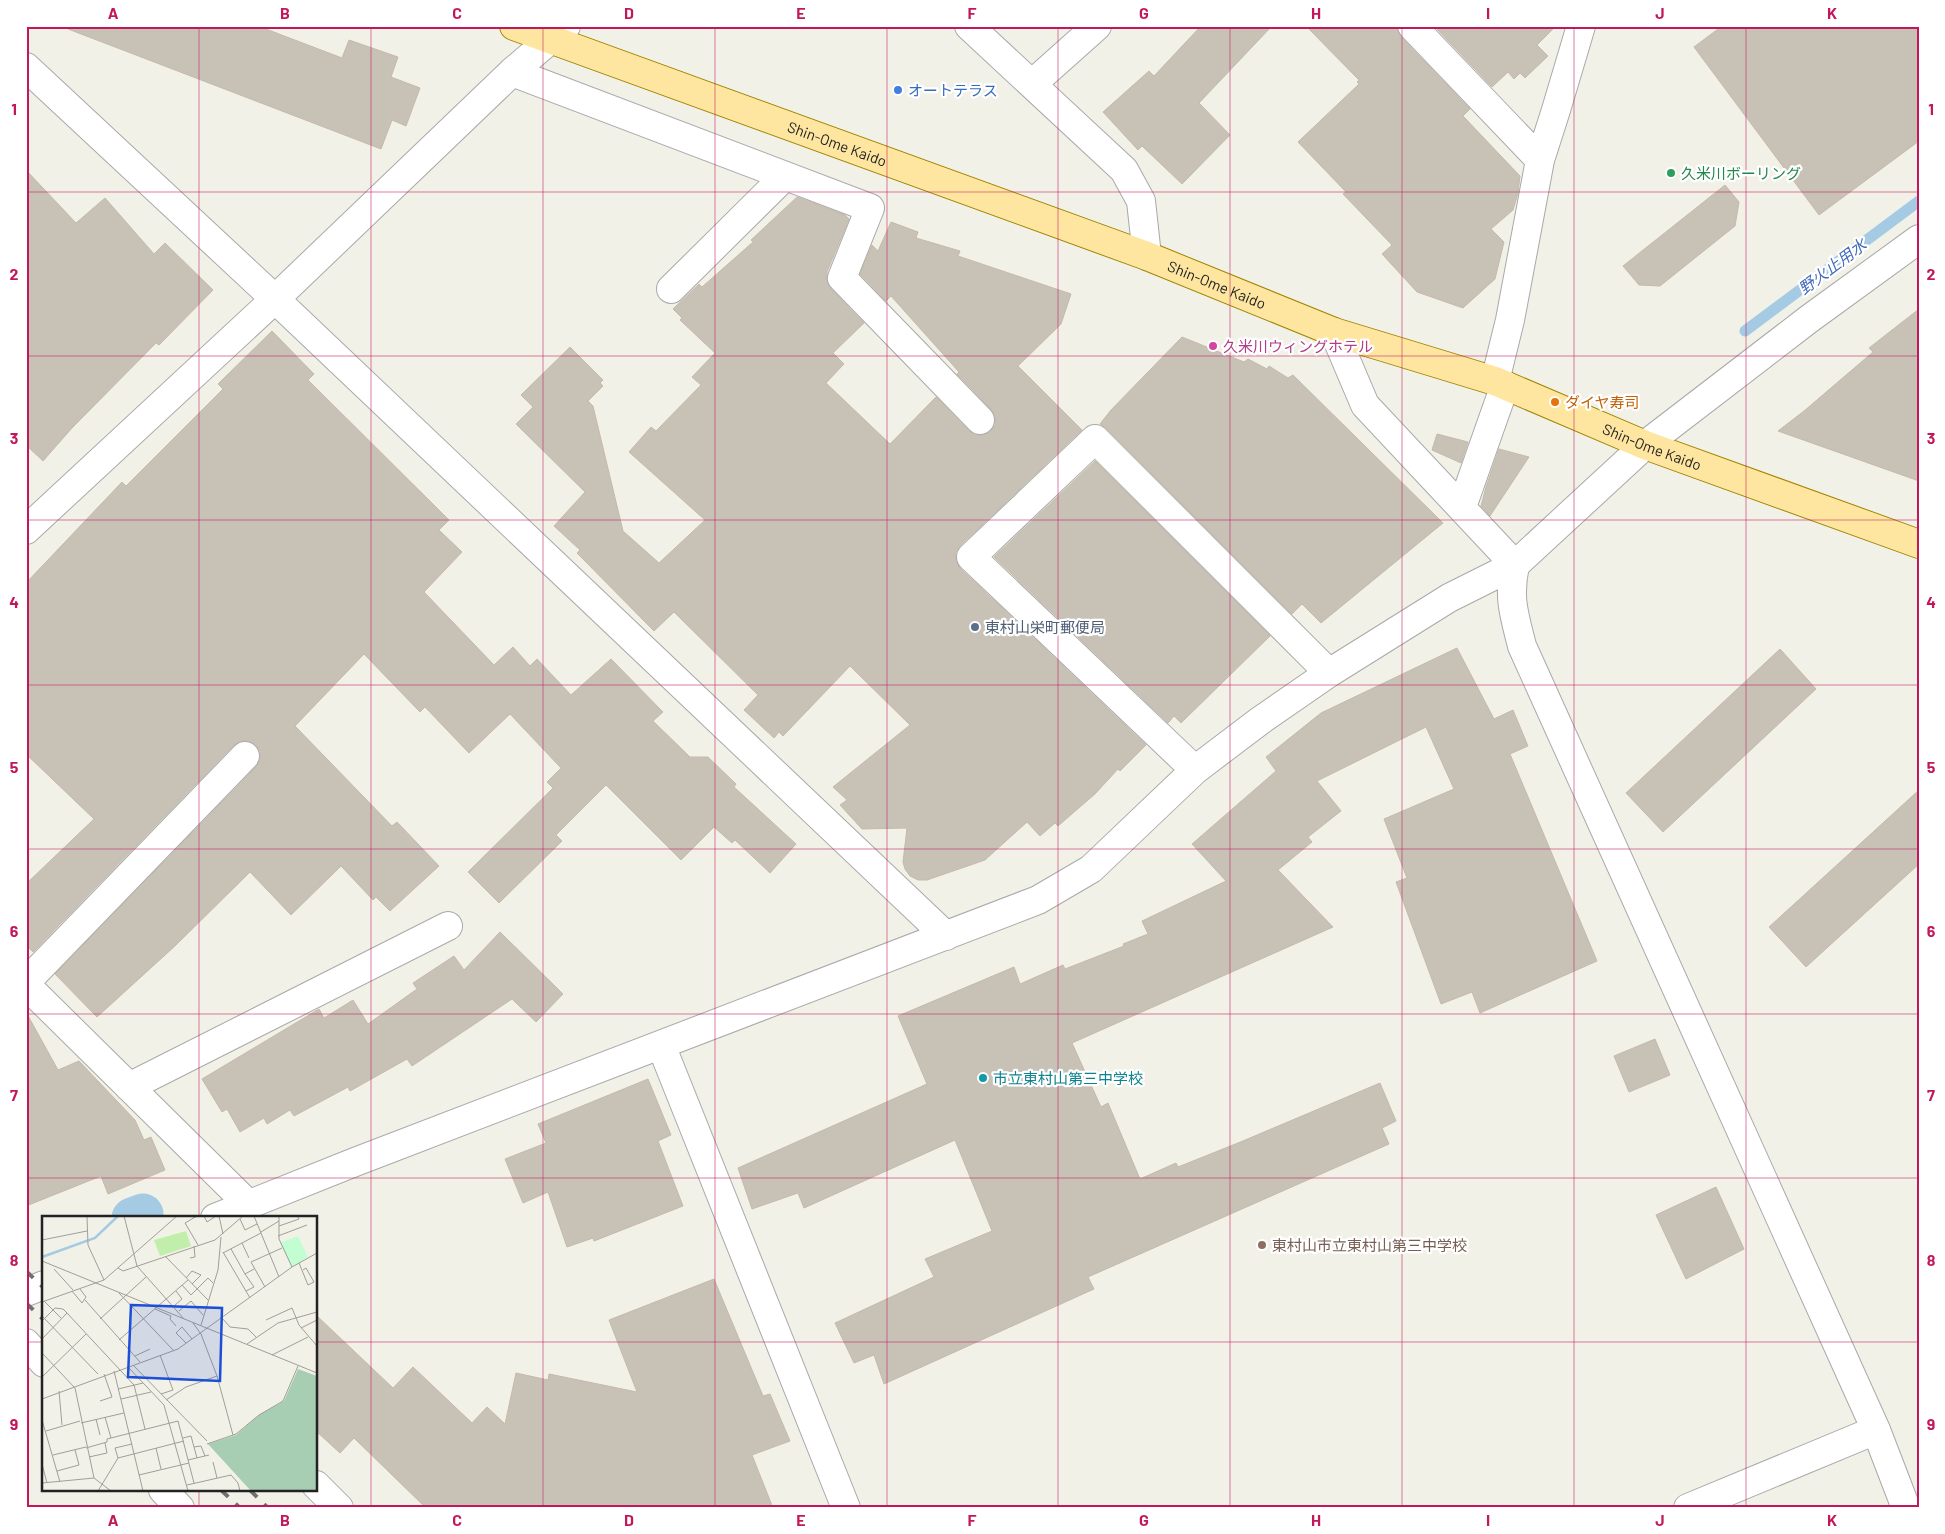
<svg xmlns="http://www.w3.org/2000/svg" width="1945" height="1534" viewBox="0 0 1945 1534" font-family="Barlow,'Noto Sans JP',sans-serif">
<style>
.lines{fill:none;stroke-linecap:round;stroke-linejoin:round}
.stream{stroke:#a5cae3;stroke-width:11}
.canal{stroke:#a5cae3;stroke-width:41}
.building{fill:#c8c1b6;stroke:#c6baa9}
.street-casing{stroke:#a9a9a9;stroke-width:30}
.primary-casing{stroke:#9f8500;stroke-width:30}
.street{stroke:#fff;stroke-width:28}
.primary{stroke:#ffe6a0;stroke-width:28}
.rail{stroke:#707070;stroke-width:4;stroke-dasharray:10 10;stroke-linecap:butt}
.grid{fill:none;stroke:#c2185b;stroke-width:1;stroke-opacity:0.55}
.shop-dot{fill:#3f7fe0;stroke:#fff;stroke-width:2}
.leisure-dot{fill:#2e9e5b;stroke:#fff;stroke-width:2}
.hotel-dot{fill:#d1479c;stroke:#fff;stroke-width:2}
.food-dot{fill:#e8710a;stroke:#fff;stroke-width:2}
.service-dot{fill:#5c6f8a;stroke:#fff;stroke-width:2}
.culture-dot{fill:#0f9aa8;stroke:#fff;stroke-width:2}
.education-dot{fill:#8d6e63;stroke:#fff;stroke-width:2}
.labels{text-anchor:middle;dominant-baseline:central;stroke-width:4.5;stroke-linejoin:round;paint-order:stroke}
.shop-label{font-size:15px;fill:#366cbe;stroke:#fff;text-anchor:start}
.street-label{font-size:15px;fill:#222;stroke:#fff}
.leisure-label{font-size:15px;fill:#27864d;stroke:#fff;text-anchor:start}
.hotel-label{font-size:15px;fill:#b23c85;stroke:#fff;text-anchor:start}
.food-label{font-size:15px;fill:#c56008;stroke:#fff;text-anchor:start}
.service-label{font-size:15px;fill:#4e5e75;stroke:#fff;text-anchor:start}
.culture-label{font-size:15px;fill:#0d838f;stroke:#fff;text-anchor:start}
.education-label{font-size:15px;fill:#785e54;stroke:#fff;text-anchor:start}
.water-label{font-size:16px;font-style:italic;fill:#446bbb;stroke:#fff}
.inset-river{fill:none;stroke:#a5cae3;stroke-width:2.5}
.inset-road{fill:none;stroke:#9f9e99;stroke-width:1}
.view{fill:#1d4ed8;fill-opacity:0.15;stroke:#1d4ed8;stroke-width:2.5}
.inset-edge{fill:none;stroke:#222;stroke-width:2.5}
.neatline{fill:none;stroke:#c2185b;stroke-width:2}
.grid-label{font-size:16px;text-anchor:middle;font-weight:bold;fill:#c2185b}
</style>
<rect width="100%" height="100%" fill="#f2f1e8"/>
<g class="lines">
<path class="stream" d="M 1745,331 L 1919,201"/>
<path class="canal" d="M 132,1218 L 143,1214"/>
</g>
<path class="building" d="M 68,26 L 258,26 L 342,58 L 349,40 L 398,57 L 391,77 L 420,88 L 406,126 L 392,120 L 381,149 L 68,29 Z
M 1201,26 L 1272,26 L 1199,103 L 1230,135 L 1182,184 L 1142,146 L 1138,150 L 1103,112 L 1149,71 L 1154,76 Z
M 1306,26 L 1397,26 L 1401,37 L 1470,109 L 1463,116 L 1520,176 L 1518,193 L 1513,210 L 1491,229 L 1504,242 L 1495,279 L 1463,308 L 1417,292 L 1382,254 L 1392,245 L 1343,194 L 1346,192 L 1298,142 L 1359,84 L 1357,82 L 1359,80 Z
M 1434,26 L 1556,26 L 1537,45 L 1548,56 L 1525,78 L 1520,73 L 1514,79 L 1508,72 L 1492,87 Z
M 1722,26 L 1919,26 L 1919,141 L 1819,215 L 1694,47 Z
M 26,170 L 76,223 L 105,198 L 154,254 L 165,243 L 213,290 L 159,345 L 156,343 L 72,428 L 43,461 L 26,445 Z
M 1725,185 L 1739,202 L 1735,226 L 1660,286 L 1639,285 L 1623,266 Z
M 797,197 L 845,215 L 849,219 L 827,272 L 827,280 L 831,289 L 864,323 L 833,353 L 844,364 L 826,383 L 890,444 L 936,397 L 969,431 L 975,435 L 983,435 L 990,432 L 995,425 L 995,417 L 991,409 L 957,374 L 959,372 L 891,296 L 886,301 L 860,274 L 872,245 L 878,251 L 891,222 L 918,232 L 916,238 L 960,251 L 958,256 L 1071,294 L 1061,324 L 1018,366 L 1082,430 L 960,546 L 956,552 L 956,561 L 960,568 L 1146,745 L 1120,771 L 1118,769 L 1095,794 L 1058,826 L 1055,823 L 1040,836 L 1027,822 L 985,860 L 927,880 L 918,880 L 910,876 L 905,869 L 903,862 L 907,828 L 862,829 L 840,805 L 847,800 L 833,787 L 910,725 L 850,666 L 783,736 L 779,732 L 774,738 L 744,710 L 758,695 L 674,612 L 654,631 L 577,553 L 580,550 L 554,526 L 585,492 L 516,424 L 533,407 L 521,395 L 570,347 L 603,380 L 600,383 L 603,386 L 588,401 L 593,406 L 623,531 L 659,563 L 705,520 L 629,452 L 651,427 L 656,431 L 701,385 L 692,377 L 715,353 L 680,320 L 682,318 L 673,309 L 699,284 L 702,287 L 753,242 L 751,240 Z
M 1919,309 L 1919,481 L 1778,431 L 1804,411 L 1873,352 L 1869,348 Z
M 272,331 L 314,374 L 308,380 L 449,520 L 439,530 L 462,552 L 424,592 L 494,665 L 513,647 L 530,666 L 537,659 L 571,695 L 611,659 L 663,712 L 653,721 L 690,757 L 708,757 L 736,784 L 734,787 L 796,844 L 770,873 L 735,840 L 732,843 L 714,827 L 681,860 L 606,785 L 556,835 L 562,841 L 499,903 L 468,872 L 553,788 L 547,782 L 561,768 L 510,714 L 469,753 L 425,707 L 420,712 L 364,654 L 295,726 L 392,826 L 397,822 L 439,866 L 390,911 L 376,897 L 373,900 L 341,866 L 291,915 L 250,872 L 175,946 L 97,1017 L 55,974 L 256,767 L 260,759 L 260,751 L 256,745 L 249,741 L 241,741 L 234,745 L 33,952 L 26,945 L 26,884 L 94,819 L 26,754 L 26,583 L 122,482 L 126,486 L 223,389 L 218,384 Z
M 1182,337 L 1244,362 L 1248,359 L 1267,369 L 1269,366 L 1288,378 L 1293,375 L 1443,523 L 1321,623 L 1302,604 L 1292,614 L 1106,428 L 1100,424 L 1111,410 Z
M 1437,434 L 1468,442 L 1461,463 L 1432,450 Z
M 1499,449 L 1529,457 L 1490,516 L 1481,506 L 1486,487 Z
M 1095,461 L 1270,636 L 1181,723 L 1174,716 L 1168,723 L 994,557 Z
M 1457,648 L 1494,719 L 1513,710 L 1528,746 L 1510,754 L 1597,961 L 1480,1013 L 1472,992 L 1441,1004 L 1396,882 L 1407,878 L 1384,819 L 1454,789 L 1426,727 L 1317,781 L 1341,811 L 1308,837 L 1312,842 L 1278,870 L 1333,927 L 1072,1043 L 1101,1107 L 1108,1103 L 1140,1179 L 1176,1163 L 1178,1167 L 1238,1143 L 1380,1083 L 1396,1121 L 1382,1128 L 1389,1144 L 1088,1277 L 1094,1289 L 884,1384 L 874,1355 L 854,1363 L 835,1323 L 934,1277 L 925,1259 L 992,1231 L 955,1140 L 804,1208 L 798,1193 L 752,1209 L 738,1168 L 927,1084 L 898,1016 L 1014,967 L 1020,984 L 1063,965 L 1065,969 L 1124,946 L 1123,944 L 1148,934 L 1142,921 L 1226,881 L 1192,844 L 1276,771 L 1266,757 L 1321,713 Z
M 1780,649 L 1816,689 L 1663,832 L 1626,793 Z
M 1919,790 L 1919,864 L 1806,967 L 1769,927 Z
M 500,932 L 563,994 L 536,1022 L 512,999 L 412,1066 L 407,1059 L 350,1091 L 348,1087 L 294,1116 L 290,1110 L 267,1124 L 264,1118 L 240,1132 L 227,1109 L 222,1112 L 202,1079 L 319,1009 L 324,1018 L 353,1000 L 368,1024 L 417,989 L 413,983 L 454,956 L 464,970 Z
M 26,1012 L 58,1070 L 79,1061 L 135,1120 L 144,1140 L 151,1137 L 165,1170 L 108,1194 L 101,1176 L 26,1206 Z
M 1655,1039 L 1670,1075 L 1629,1092 L 1614,1056 Z
M 648,1079 L 671,1135 L 658,1141 L 683,1206 L 594,1241 L 593,1238 L 567,1247 L 548,1192 L 523,1203 L 505,1159 L 546,1143 L 538,1124 Z
M 1716,1187 L 1744,1249 L 1686,1279 L 1656,1215 Z
M 714,1279 L 763,1396 L 770,1394 L 790,1441 L 752,1455 L 773,1508 L 426,1508 L 354,1438 L 340,1453 L 316,1431 L 316,1315 L 393,1388 L 413,1367 L 472,1423 L 487,1407 L 505,1424 L 516,1373 L 548,1380 L 549,1374 L 637,1392 L 609,1320 Z"/>
<g class="lines">
<defs>
<path id="street" d="M 969,26 L 1124,170 L 1141,201 L 1147,256
M 1412,26 L 1540,160
M 26,67 L 275,299 L 946,936
M 512,72 L 870,208 L 842,278 L 980,420
M 1032,84 L 1097,26
M 671,289 L 785,176
M 1334,332 L 1365,405 L 1515,565 C 1508,598 1514,614 1522,646 L 1876,1430 L 1906,1508
M 1495,381 L 1510,320 L 1540,160 L 1556,110 L 1581,26
M 1462,507 L 1505,385
M 26,530 L 275,299 L 512,72 L 566,26
M 1195,770 L 971,557 L 1095,439 L 1329,673
M 26,982 L 245,756
M 26,985 L 248,1204
M 661,1045 L 846,1508
M 129,1087 L 448,926
M 215,1218 L 355,1162 L 1038,900 L 1091,869 L 1195,770 L 1261,720 L 1329,673 L 1449,598 L 1515,565 L 1645,445 L 1809,319 L 1919,239
M 26,1292 L 44,1285
M 26,1343 L 44,1363
M 316,1485 L 339,1508
M 163,1490 L 180,1508
M 1688,1508 L 1876,1430"/>
<g id="primary">
<path id="s1" d="M 514,26 L 1147,256 L 1334,332 L 1495,381 L 1645,445 L 1919,544"/>
</g>
</defs>
<use href="#street" class="street-casing"/>
<use href="#primary" class="primary-casing"/>
<use href="#street" class="street"/>
<use href="#primary" class="primary"/>
<path class="rail" d="M 26,1271 L 44,1288
M 26,1303 L 44,1320
M 221,1490 L 240,1508
M 250,1490 L 268,1508"/>
</g>
<path class="grid" d="M 199,26 L 199,1218M 371,26 L 371,1508M 543,26 L 543,1508M 715,26 L 715,1508M 887,26 L 887,1508M 1058,26 L 1058,1508M 1230,26 L 1230,1508M 1402,26 L 1402,1508M 1574,26 L 1574,1508M 1746,26 L 1746,1508M 26,192 L 1919,192M 26,356 L 1919,356M 26,520 L 1919,520M 26,685 L 1919,685M 26,849 L 1919,849M 26,1014 L 1919,1014M 26,1178 L 1919,1178M 26,1342 L 44,1342M 316,1342 L 1919,1342M 199,1490 L 199,1508"/>
<circle class="shop-dot" cx="898" cy="90" r="5"/>
<circle class="leisure-dot" cx="1671" cy="173" r="5"/>
<circle class="hotel-dot" cx="1213" cy="346" r="5"/>
<circle class="food-dot" cx="1555" cy="402" r="5"/>
<circle class="service-dot" cx="975" cy="627" r="5"/>
<circle class="culture-dot" cx="983" cy="1078" r="5"/>
<circle class="education-dot" cx="1262" cy="1245" r="5"/>
<g class="labels">
<g class="shop-label">
<text x="908" y="90">オートテラス</text>
</g>
<g class="street-label">
<text stroke="none"><textPath href="#s1" startOffset="344">Shin-Ome Kaido</textPath></text>
<text stroke="none"><textPath href="#s1" startOffset="749">Shin-Ome Kaido</textPath></text>
<text stroke="none"><textPath href="#s1" startOffset="1214">Shin-Ome Kaido</textPath></text>
</g>
<g class="leisure-label">
<text x="1681" y="173">久米川ボーリング</text>
</g>
<g class="hotel-label">
<text x="1223" y="346">久米川ウィングホテル</text>
</g>
<g class="food-label">
<text x="1565" y="402">ダイヤ寿司</text>
</g>
<g class="service-label">
<text x="985" y="627">東村山栄町郵便局</text>
</g>
<g class="culture-label">
<text x="993" y="1078">市立東村山第三中学校</text>
</g>
<g class="education-label">
<text x="1272" y="1245">東村山市立東村山第三中学校</text>
</g>
<g class="water-label">
<text transform="translate(1832 266) rotate(-37)">野火止用水</text>
</g>
</g>
<g transform="translate(42 1216)">
<rect width="275" height="275" fill="#f2f1e8"/>
<path d="M 144,15 L 149,30 L 118,40 L 112,24 Z" fill="#c1efab"/>
<path d="M 256,153 L 275,160 L 275,275 L 209,275 L 166,228 L 194,219 L 217,199 L 242,185 Z" fill="#a7cdb3"/>
<path d="M 256,20 L 266,41 L 250,51 L 238,27 Z" fill="#c3fed2"/>
<path class="inset-river" d="M 0,41 L 53,22 L 76,0"/>
<path class="inset-road" d="M 45,0 L 46,29 L 62,64M 82,0 L 95,50 L 142,103M 155,0 L 143,7 L 156,29M 162,0 L 165,6 L 174,0M 177,0 L 181,18M 212,0 L 237,61M 237,0 L 237,23 L 250,51M 198,3 L 203,14 L 215,8M 237,10 L 257,3 L 255,0M 219,16 L 237,5M 236,20 L 265,9M 0,24 L 45,15M 200,27 L 207,42M 189,33 L 203,58 L 212,53M 181,36 L 208,82M 181,37 L 219,17M 123,40 L 166,84M 148,42 L 153,41 L 152,30M 0,45 L 275,157M 257,47 L 266,69 L 272,66 L 264,52 L 261,54M 76,52 L 81,55 L 173,24 L 201,0M 12,53 L 31,74M 203,58 L 212,71 L 204,75M 144,62 L 150,55 L 159,59 L 150,68M 140,69 L 149,79 L 166,62 L 171,67M 223,71 L 209,46 L 240,32M 30,75 L 40,87 L 44,81 L 38,73M 77,77 L 132,135M 43,84 L 98,146M 2,85 L 19,102M 0,86 L 62,64 L 135,0M 132,90 L 140,83 L 134,75M 113,93 L 129,100 L 128,103 L 134,110M 137,95 L 149,85 L 161,99M 25,97 L 92,169 L 103,213M 0,100 L 56,158M 180,102 L 188,111 L 206,113 L 214,121M 58,103 L 104,61M 224,104 L 250,92 L 257,109 L 275,130M 0,105 L 13,92 L 21,93 L 25,97 L 0,123M 151,107 L 159,118 L 175,160 L 191,219M 159,109 L 176,54 L 179,21M 259,112 L 275,104M 77,124 L 146,64M 144,127 L 134,117 L 140,111 L 150,123M 205,128 L 236,107 L 275,96M 0,137 L 33,172 L 52,262 L 69,275M 118,139 L 131,174 L 119,178M 230,139 L 266,121M 93,140 L 108,133M 91,149 L 165,225M 86,151 L 122,189 L 146,275M 72,155 L 101,275M 0,161 L 44,118M 76,173 L 101,167M 17,175 L 20,209M 0,183 L 136,133 L 250,51 L 275,37M 79,183 L 109,176M 124,184 L 144,171 L 175,160M 58,185 L 70,181 L 62,158M 63,201 L 69,222M 54,203 L 58,219M 0,204 L 18,266M 39,207 L 82,197M 4,215 L 38,205M 141,222 L 149,220 L 155,242M 165,228 L 194,218 L 217,199 L 241,185 L 256,150M 152,231 L 159,230 L 163,240M 44,232 L 65,226 L 65,223 L 136,205 L 152,267M 114,232 L 119,253M 11,239 L 44,231M 47,241 L 65,237 L 63,227M 76,242 L 142,225M 146,244 L 167,239M 171,246 L 175,262M 0,248 L 5,267M 15,255 L 37,249 L 33,234M 97,259 L 147,247M 0,267 L 52,262M 145,269 L 189,259 L 196,267 L 198,275M 56,275 L 76,242 L 73,232 L 90,228"/>
<path class="view" d="M 89,89 L 180,92 L 178,165 L 86,161 Z"/>
<rect width="275" height="275" class="inset-edge"/>
</g>
<rect width="1945" height="1534" fill="none" stroke="#ffffff" stroke-width="55"/>
<rect x="28" y="28" width="1890" height="1478" class="neatline"/>
<g class="grid-label">
<text x="113" y="19">A</text>
<text x="285" y="19">B</text>
<text x="457" y="19">C</text>
<text x="629" y="19">D</text>
<text x="801" y="19">E</text>
<text x="972" y="19">F</text>
<text x="1144" y="19">G</text>
<text x="1316" y="19">H</text>
<text x="1488" y="19">I</text>
<text x="1660" y="19">J</text>
<text x="1832" y="19">K</text>
<text x="14" y="115">1</text>
<text x="1931" y="115">1</text>
<text x="14" y="280">2</text>
<text x="1931" y="280">2</text>
<text x="14" y="444">3</text>
<text x="1931" y="444">3</text>
<text x="14" y="608">4</text>
<text x="1931" y="608">4</text>
<text x="14" y="773">5</text>
<text x="1931" y="773">5</text>
<text x="14" y="937">6</text>
<text x="1931" y="937">6</text>
<text x="14" y="1101">7</text>
<text x="1931" y="1101">7</text>
<text x="14" y="1266">8</text>
<text x="1931" y="1266">8</text>
<text x="14" y="1430">9</text>
<text x="1931" y="1430">9</text>
<text x="113" y="1526">A</text>
<text x="285" y="1526">B</text>
<text x="457" y="1526">C</text>
<text x="629" y="1526">D</text>
<text x="801" y="1526">E</text>
<text x="972" y="1526">F</text>
<text x="1144" y="1526">G</text>
<text x="1316" y="1526">H</text>
<text x="1488" y="1526">I</text>
<text x="1660" y="1526">J</text>
<text x="1832" y="1526">K</text>
</g>
</svg>
